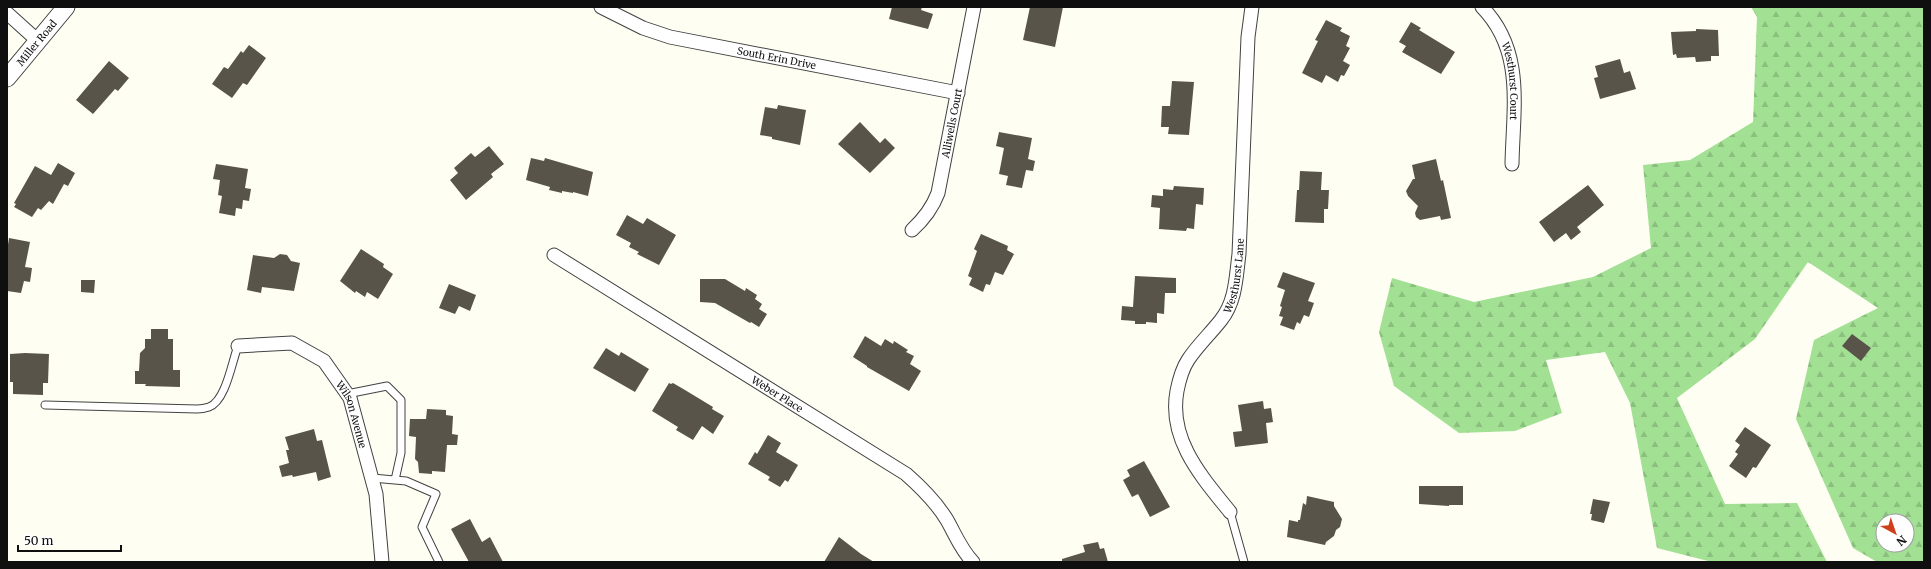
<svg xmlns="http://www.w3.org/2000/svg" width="1931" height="569" viewBox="0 0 1931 569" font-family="Merriweather,serif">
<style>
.forest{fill:url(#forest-firs);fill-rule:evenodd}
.building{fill:#59544a}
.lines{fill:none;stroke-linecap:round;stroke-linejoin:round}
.service-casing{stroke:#424242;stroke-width:9}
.minor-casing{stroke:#424242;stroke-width:15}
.tertiary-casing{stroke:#424242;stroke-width:19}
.service{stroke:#fff;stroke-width:7}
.minor{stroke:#fff;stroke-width:13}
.tertiary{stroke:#fff;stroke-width:17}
.labels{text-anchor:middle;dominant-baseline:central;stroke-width:4;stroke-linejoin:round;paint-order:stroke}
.street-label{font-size:10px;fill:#0f0f0f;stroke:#fff}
</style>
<defs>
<pattern id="forest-firs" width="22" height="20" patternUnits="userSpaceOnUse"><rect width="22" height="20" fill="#a2e094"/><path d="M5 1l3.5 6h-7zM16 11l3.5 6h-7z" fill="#8abf7e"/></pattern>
</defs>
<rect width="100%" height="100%" fill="#fefff2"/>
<path class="forest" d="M 1751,7 L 1924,7 L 1924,562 L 1877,562 L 1853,548 L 1796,419 L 1814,340 L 1878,308 L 1808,262 L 1755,339 L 1677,398 L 1725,504 L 1797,503 L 1827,562 L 1712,562 L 1657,548 L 1630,403 L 1605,352 L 1546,360 L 1562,413 L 1515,431 L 1459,433 L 1394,386 L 1379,332 L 1392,278 L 1474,302 L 1593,277 L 1651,248 L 1643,165 L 1690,160 L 1753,122 L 1757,17 ZM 1883,521 L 1907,521 L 1907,545 L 1883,545 Z"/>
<path class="building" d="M 892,7 L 922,7 L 921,10 L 933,14 L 928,29 L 889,19 Z
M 1030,7 L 1063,7 L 1055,47 L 1023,40 Z
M 1326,20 L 1342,28 L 1340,31 L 1350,36 L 1346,46 L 1350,48 L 1343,61 L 1350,65 L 1344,76 L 1341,75 L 1338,82 L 1326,75 L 1322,83 L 1302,73 L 1318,41 L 1315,40 Z
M 1411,22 L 1421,28 L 1419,30 L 1455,52 L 1441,74 L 1402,52 L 1406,46 L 1399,42 Z
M 1696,29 L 1718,30 L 1719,56 L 1711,56 L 1711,61 L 1696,62 L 1695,57 L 1677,58 L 1676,54 L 1673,55 L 1671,32 L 1696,31 Z
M 249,45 L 266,58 L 247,85 L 243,83 L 232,98 L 212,84 L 224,67 L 228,69 L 241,51 L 243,53 Z
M 1620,59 L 1624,73 L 1630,71 L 1636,89 L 1600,99 L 1594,78 L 1598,77 L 1595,66 Z
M 109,61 L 129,78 L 118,91 L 115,89 L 93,114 L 76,100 Z
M 1172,81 L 1194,82 L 1189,135 L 1168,134 L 1169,127 L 1161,127 L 1162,106 L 1170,106 Z
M 778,105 L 806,110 L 800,145 L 772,139 L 772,137 L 760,135 L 765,107 L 777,109 Z
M 860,122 L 880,143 L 885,138 L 895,148 L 870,173 L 838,144 Z
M 999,132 L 1032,138 L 1028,159 L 1035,161 L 1033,171 L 1026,170 L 1022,188 L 1006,185 L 1008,176 L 999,174 L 1004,148 L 996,146 Z
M 489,146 L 504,164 L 491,174 L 493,177 L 466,200 L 450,180 L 458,173 L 454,168 L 471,153 L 475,157 Z
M 531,158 L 544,161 L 545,158 L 593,172 L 588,196 L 573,192 L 573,193 L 562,191 L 562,193 L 549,190 L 550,187 L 526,180 Z
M 1436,159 L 1441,181 L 1443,180 L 1451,218 L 1441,220 L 1440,216 L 1420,220 L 1416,217 L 1415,213 L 1418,206 L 1408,196 L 1406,191 L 1413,179 L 1415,179 L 1412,165 Z
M 58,163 L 75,173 L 68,186 L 64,184 L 53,204 L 49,201 L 41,210 L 38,208 L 32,217 L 14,207 L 16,204 L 14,203 L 35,166 L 51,175 Z
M 216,164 L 248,169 L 245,188 L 251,189 L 249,201 L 243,200 L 242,209 L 236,208 L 235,216 L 219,213 L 222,196 L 218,195 L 220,180 L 213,179 Z
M 1300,171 L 1322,172 L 1321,190 L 1329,190 L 1328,209 L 1324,209 L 1324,223 L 1295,222 L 1297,190 L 1299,190 Z
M 1588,185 L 1604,205 L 1577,227 L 1581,232 L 1571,240 L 1566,233 L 1554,242 L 1539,222 Z
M 1174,186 L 1204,188 L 1203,205 L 1196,204 L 1194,229 L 1187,228 L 1186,231 L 1159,229 L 1160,208 L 1151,207 L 1152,195 L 1163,196 L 1163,189 L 1173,190 Z
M 627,215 L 643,224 L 647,218 L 676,235 L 659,265 L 637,254 L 639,252 L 629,247 L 631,243 L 616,235 Z
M 981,234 L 1008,246 L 1007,250 L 1014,254 L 1003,275 L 995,272 L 990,285 L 986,284 L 983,292 L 969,285 L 972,278 L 968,276 L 977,251 L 974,249 Z
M 9,238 L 30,242 L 25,267 L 32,268 L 30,282 L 24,281 L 21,293 L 7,291 L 7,251 Z
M 361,249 L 384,264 L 383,267 L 393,274 L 378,299 L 367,292 L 365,297 L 356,291 L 355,293 L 340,281 Z
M 280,254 L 287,255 L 291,261 L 300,263 L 294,291 L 262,287 L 261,293 L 247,290 L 253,255 L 274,258 Z
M 1283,272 L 1315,283 L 1308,301 L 1314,303 L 1309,317 L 1304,315 L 1300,324 L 1297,322 L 1294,330 L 1280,325 L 1283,317 L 1279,316 L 1282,307 L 1280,306 L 1285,290 L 1277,287 Z
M 1135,276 L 1176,278 L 1176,293 L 1165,293 L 1164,314 L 1157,313 L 1157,323 L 1146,322 L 1146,324 L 1135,324 L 1135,321 L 1121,320 L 1122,306 L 1133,307 Z
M 700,279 L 725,279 L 745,291 L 746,288 L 757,295 L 755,299 L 762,304 L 759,309 L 767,314 L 759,327 L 751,322 L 750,323 L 715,303 L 700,302 Z
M 81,280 L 95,280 L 94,293 L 81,292 Z
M 449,284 L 476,295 L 470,311 L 459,306 L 455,314 L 439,308 Z
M 151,329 L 168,329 L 168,339 L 173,339 L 173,370 L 180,370 L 180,387 L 145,386 L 146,384 L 135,384 L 135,371 L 139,371 L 140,353 L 145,348 L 145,339 L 151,339 Z
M 1852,334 L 1871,348 L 1861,361 L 1842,346 Z
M 865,336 L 881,346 L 885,339 L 893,344 L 894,341 L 908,350 L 906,352 L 914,356 L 910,364 L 921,371 L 909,391 L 867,367 L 867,366 L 853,357 Z
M 606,348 L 619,356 L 621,352 L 649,369 L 635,392 L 593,368 Z
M 25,353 L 49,354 L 48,383 L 43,383 L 43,395 L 13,394 L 13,382 L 10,382 L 10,354 Z
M 669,383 L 671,384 L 673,383 L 685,390 L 713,407 L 712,409 L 724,416 L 713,434 L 702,426 L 693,440 L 676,430 L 678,427 L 652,411 Z
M 1263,401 L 1264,409 L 1271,408 L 1273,422 L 1266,423 L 1268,443 L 1235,447 L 1233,432 L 1242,431 L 1238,405 Z
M 427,409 L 446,410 L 446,415 L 453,416 L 452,434 L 458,435 L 457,445 L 447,445 L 445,472 L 432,471 L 432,474 L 419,473 L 418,462 L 415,459 L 416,437 L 409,436 L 410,419 L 426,419 Z
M 1745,427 L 1771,445 L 1756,468 L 1753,467 L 1746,478 L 1729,466 L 1738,454 L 1735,452 L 1740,445 L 1735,441 Z
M 314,429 L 317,441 L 322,440 L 331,477 L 318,481 L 316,472 L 293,477 L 292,475 L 282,477 L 279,466 L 289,463 L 286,450 L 289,450 L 285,437 Z
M 768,435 L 781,443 L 776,452 L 798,465 L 788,482 L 785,480 L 780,487 L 768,480 L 770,477 L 748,464 L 755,452 L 757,454 Z
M 1144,461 L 1170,507 L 1150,517 L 1138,494 L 1132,497 L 1123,480 L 1130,476 L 1127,470 Z
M 1419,486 L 1463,486 L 1463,505 L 1449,505 L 1449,506 L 1419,504 Z
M 1307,496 L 1334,502 L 1334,506 L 1342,519 L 1340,527 L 1336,530 L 1334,536 L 1326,542 L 1325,545 L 1287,537 L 1289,520 L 1298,522 L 1298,520 L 1300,520 L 1303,503 L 1306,505 Z
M 1593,499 L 1610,502 L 1604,523 L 1591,520 L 1592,514 L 1590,514 Z
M 470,519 L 482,542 L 490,537 L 503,562 L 469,562 L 451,529 Z
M 839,537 L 861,554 L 874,562 L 824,562 Z
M 1098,542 L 1100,549 L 1104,548 L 1108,562 L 1062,562 L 1062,559 L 1085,552 L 1083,545 Z"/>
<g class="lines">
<defs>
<path id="service" d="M 347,394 L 387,386 L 401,400 L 401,453 L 395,480
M 45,405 L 197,409 C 201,409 206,408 209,407 C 226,401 232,361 238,346
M 372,478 L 406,481 L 436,494 L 422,527 L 439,562
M 1230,512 L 1244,562"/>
<g id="minor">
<path id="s1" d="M 601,7 L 643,28 L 670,37 L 958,93"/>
<path id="s2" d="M 1482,7 C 1525,51 1513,108 1512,164"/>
<path d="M 7,13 L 38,41"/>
<path id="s3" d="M 912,230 C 924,219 932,209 938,193 L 974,7"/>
<path id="s4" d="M 554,255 L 906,474 C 922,488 936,502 947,520 C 955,534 961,550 973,562"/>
<path id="s5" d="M 238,346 L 292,343 L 324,361 L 350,398 L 376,494 L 382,562"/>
<path id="s6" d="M 1230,512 C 1202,477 1168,440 1177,391 C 1179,381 1182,369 1188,360 C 1197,346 1210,334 1221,320 C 1236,301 1236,277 1239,254 L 1248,37 L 1252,7"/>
</g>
<g id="tertiary">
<path id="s7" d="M 7,78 L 66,7"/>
</g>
</defs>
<use href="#service" class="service-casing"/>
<use href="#minor" class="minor-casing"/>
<use href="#tertiary" class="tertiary-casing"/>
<use href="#service" class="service"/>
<use href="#minor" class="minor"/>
<use href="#tertiary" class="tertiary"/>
</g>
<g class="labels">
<g class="street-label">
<text stroke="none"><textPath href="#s7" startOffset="46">Miller Road</textPath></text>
<text stroke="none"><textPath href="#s1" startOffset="184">South Erin Drive</textPath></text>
<text stroke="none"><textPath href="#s2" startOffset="82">Westhurst Court</textPath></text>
<text stroke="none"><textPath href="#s3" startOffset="117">Alliwells Court</textPath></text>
<text stroke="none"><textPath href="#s6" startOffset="269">Westhurst Lane</textPath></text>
<text stroke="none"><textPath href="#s4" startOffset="263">Weber Place</textPath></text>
<text stroke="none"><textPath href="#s5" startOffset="152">Wilson Avenue</textPath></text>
</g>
</g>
<rect width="1931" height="569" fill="none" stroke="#0f0f0f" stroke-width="16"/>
<g transform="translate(1895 533) rotate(140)"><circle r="19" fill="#ffffff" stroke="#9f9f9f"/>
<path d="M0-3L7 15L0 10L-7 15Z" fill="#ce4019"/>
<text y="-6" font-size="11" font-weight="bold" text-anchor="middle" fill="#0f0f0f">N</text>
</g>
<path d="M18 545v6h103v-6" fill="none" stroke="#0f0f0f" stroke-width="2"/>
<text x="24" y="545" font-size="12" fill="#0f0f0f" stroke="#ffffff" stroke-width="3" paint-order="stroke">50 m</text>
</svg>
